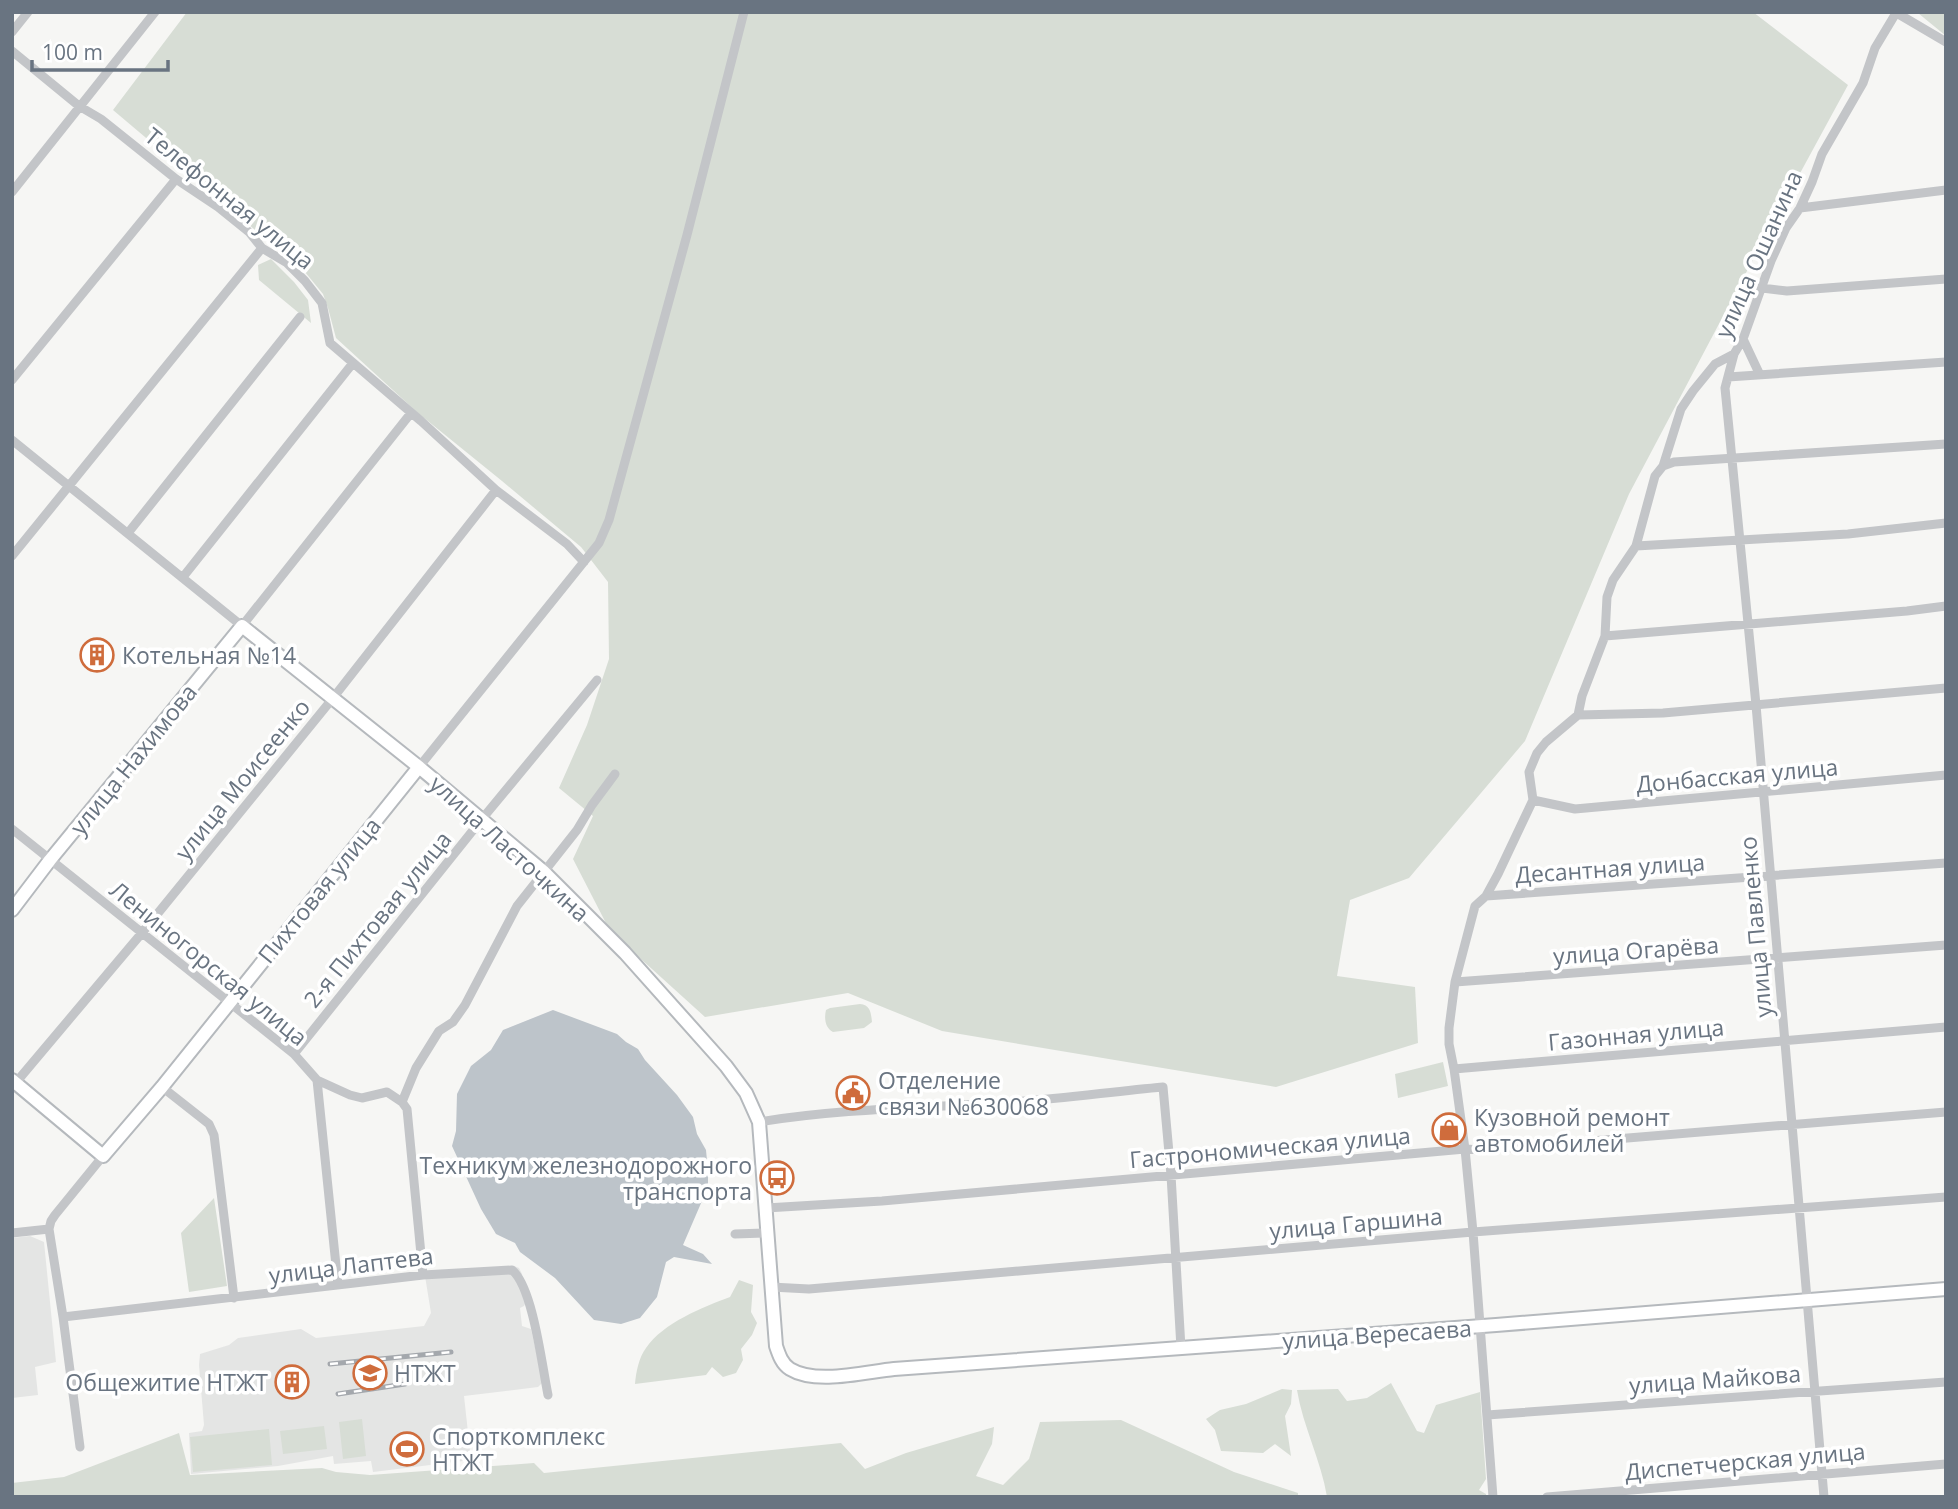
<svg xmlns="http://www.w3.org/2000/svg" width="1958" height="1509" viewBox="0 0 1958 1509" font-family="'Open Sans',sans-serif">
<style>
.built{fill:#e4e5e4}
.green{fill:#d7ddd5}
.water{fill:#bdc4ca}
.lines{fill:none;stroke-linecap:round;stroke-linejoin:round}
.secondary-casing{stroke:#b5b9bd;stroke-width:16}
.street{stroke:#c3c5c8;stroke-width:9}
.secondary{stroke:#fff;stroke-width:12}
.rail-casing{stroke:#a4a8ad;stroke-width:5}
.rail{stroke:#fff;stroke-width:2.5;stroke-dasharray:8;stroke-linecap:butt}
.labels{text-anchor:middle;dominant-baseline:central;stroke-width:7;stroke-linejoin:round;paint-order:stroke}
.street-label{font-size:23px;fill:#697481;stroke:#fff}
.poi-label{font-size:23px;fill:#697481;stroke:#fff;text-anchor:start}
</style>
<rect width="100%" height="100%" fill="#f6f6f4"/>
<path class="built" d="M 30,1236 L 44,1242 L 56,1362 L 35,1367 L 38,1395 L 12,1398 L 12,1238 Z
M 514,1266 L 519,1268 L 522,1274 L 526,1302 L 524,1306 L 520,1308 L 522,1326 L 531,1329 L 543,1382 L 538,1387 L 464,1396 L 471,1460 L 373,1472 L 371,1461 L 334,1464 L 333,1456 L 278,1466 L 191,1474 L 189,1433 L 202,1431 L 204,1425 L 199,1365 L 200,1354 L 229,1345 L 238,1338 L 301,1329 L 316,1338 L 424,1326 L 431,1313 L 425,1276 Z"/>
<path class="green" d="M 187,12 L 1753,12 L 1848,85 L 1748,269 L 1629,494 L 1525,741 L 1409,878 L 1350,900 L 1337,976 L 1415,987 L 1418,1043 L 1276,1087 L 942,1031 L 848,993 L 705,1017 L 610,931 L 573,859 L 593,816 L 559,788 L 587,725 L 609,659 L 608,582 L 581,547 L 502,481 L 418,413 L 336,338 L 328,308 L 323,294 L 305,272 L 113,110 Z
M 1946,12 L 1946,36 L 1918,13 L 1918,12 Z
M 271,259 L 294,282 L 308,300 L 311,323 L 259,280 L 258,265 Z
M 860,1004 C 871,1005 871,1014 872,1022 L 864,1028 L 833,1032 C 825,1028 824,1018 826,1010 L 830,1008 Z
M 1443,1062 L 1448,1086 L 1398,1098 L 1395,1074 Z
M 214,1198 L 227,1286 L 189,1292 L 181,1233 Z
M 739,1280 L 753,1285 L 751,1312 L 757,1323 L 752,1335 L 741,1349 L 743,1360 L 736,1373 L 723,1377 L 712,1367 L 706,1375 L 635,1384 C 636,1372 639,1357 646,1348 C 663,1323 703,1307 730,1297 Z
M 1391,1383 L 1417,1431 L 1424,1433 L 1436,1405 L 1480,1392 L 1486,1479 L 1479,1490 L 1486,1494 L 1486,1497 L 1327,1497 C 1321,1460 1303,1427 1297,1390 L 1338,1389 L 1347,1401 L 1367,1398 Z
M 1282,1389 L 1292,1390 L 1291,1404 L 1285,1416 L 1291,1456 L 1275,1444 L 1263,1453 L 1221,1451 L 1215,1430 L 1206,1419 L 1220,1410 L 1246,1404 Z
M 362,1419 L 366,1456 L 343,1459 L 339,1422 Z
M 1121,1420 L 1234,1472 L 1298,1493 L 1298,1497 L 12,1497 L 12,1483 L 64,1477 L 179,1433 L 190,1475 L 322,1468 L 336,1472 L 370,1475 L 534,1463 L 544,1473 L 841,1443 L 865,1469 L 906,1453 L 994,1427 L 992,1444 L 976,1476 L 1003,1485 L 1029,1459 L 1040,1422 Z
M 324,1426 L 327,1449 L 283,1454 L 280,1431 Z
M 269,1429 L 272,1465 L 193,1472 L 190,1437 Z"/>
<path class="water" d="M 553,1010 L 617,1034 L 626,1042 L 638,1049 L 645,1060 L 677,1095 L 693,1117 L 697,1134 L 706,1150 L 708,1171 L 708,1187 L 683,1245 L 703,1254 L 712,1264 L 674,1257 L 666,1262 L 657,1297 L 640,1318 L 621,1324 L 594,1320 L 555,1278 L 520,1252 L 515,1243 L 496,1234 L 481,1209 L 452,1146 L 456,1131 L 457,1094 L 471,1066 L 491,1050 L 503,1030 Z"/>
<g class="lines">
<defs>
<path id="secondary" d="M 12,910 L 50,860 L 242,626 L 419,767 L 543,871 L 625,953 L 726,1066 L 746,1093 L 759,1122 L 776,1346 C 779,1355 782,1364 790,1369 C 816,1385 865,1372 894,1369 L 1496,1325 L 1946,1289
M 12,1080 L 103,1156 L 162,1087 L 419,767"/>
</defs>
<use href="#secondary" class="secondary-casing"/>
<path class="street" d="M 1895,12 L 1946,42
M 12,32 L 28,12
M 12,51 L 79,106 L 101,119 L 176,179 L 218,207 L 249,232 L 262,248 L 287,263 L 305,281 L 322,303 L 330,343 L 421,421 L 496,490 L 567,544 L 584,562
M 12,192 L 155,12
M 1800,208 L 1946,190
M 1762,288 L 1787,291 L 1946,279
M 1743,339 L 1759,373
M 1734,354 L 1725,388 L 1756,705 L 1824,1497
M 1728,377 L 1946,362
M 12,380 L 176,179
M 12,440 L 242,626 L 411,413
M 1663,466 L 1674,462 L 1946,444
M 128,533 L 300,317
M 1636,546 L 1848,534 L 1946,523
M 12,556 L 262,248
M 183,577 L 353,363
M 1605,636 L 1907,611 L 1946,606
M 1578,715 L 1663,713 L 1946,688
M 419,767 L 599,543 L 609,520 L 687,235 L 744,12
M 1533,800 L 1575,809 L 1946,775
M 12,829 L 294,1054 L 317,1080 L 338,1285
M 1486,896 L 1946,863
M 1455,982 L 1946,945
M 294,1054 L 482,819 L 597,680
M 1454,1069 L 1946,1027
M 317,1080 L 350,1095 L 362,1098 L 387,1092 L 402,1102
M 13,1086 L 141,934 L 333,698 L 496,490
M 162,1087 L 209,1124 L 214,1135 L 234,1298
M 759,1122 C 838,1109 919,1108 999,1103 C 1053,1100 1108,1092 1163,1087 L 1171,1175 L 1181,1348
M 766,1208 L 882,1201 L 1465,1149 L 1482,1150 L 1946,1112
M 49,1229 L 63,1317 L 80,1447
M 12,1233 L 49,1229 L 51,1221 L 55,1215 L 103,1156
M 735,1234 L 767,1233
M 423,1275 L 407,1109 L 402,1102 L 416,1068 L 439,1031 L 453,1022 L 465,1005 L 517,906 L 577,830 L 592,805 L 615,774
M 771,1287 L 809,1289 L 1473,1232 L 1946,1197
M 63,1317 L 423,1275 L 512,1270 C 533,1287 542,1366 548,1395
M 1487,1415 L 1946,1382
M 1493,1497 L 1473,1232 L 1465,1149 L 1454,1069 L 1449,1044 L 1449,1028 L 1455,982 L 1475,906 L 1486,896 L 1498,874 L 1533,800 L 1529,772 L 1537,753 L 1546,742 L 1578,715 L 1582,696 L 1605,636 L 1607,597 L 1613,580 L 1636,546 L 1655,476 L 1663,466 L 1681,409 L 1693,391 L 1715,364 L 1734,354 L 1743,339 L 1771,261 L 1786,228 L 1800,208 L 1812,182 L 1822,154 L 1863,83 L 1875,48 L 1896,13
M 1547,1497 L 1946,1464"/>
<use href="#secondary" class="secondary"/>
<defs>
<path id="rail" d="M 330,1364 L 451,1352
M 338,1394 L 405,1384"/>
</defs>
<use href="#rail" class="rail-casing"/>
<use href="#rail" class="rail"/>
</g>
<defs>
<symbol id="building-ring" viewBox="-11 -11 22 22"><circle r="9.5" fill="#fff" stroke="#cf6c3c" stroke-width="1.5"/><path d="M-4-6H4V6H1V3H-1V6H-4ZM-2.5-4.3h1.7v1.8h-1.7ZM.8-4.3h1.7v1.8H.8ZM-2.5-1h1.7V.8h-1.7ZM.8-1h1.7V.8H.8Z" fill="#cf6c3c"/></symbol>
<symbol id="civic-ring" viewBox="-11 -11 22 22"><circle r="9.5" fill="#fff" stroke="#cf6c3c" stroke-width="1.5"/><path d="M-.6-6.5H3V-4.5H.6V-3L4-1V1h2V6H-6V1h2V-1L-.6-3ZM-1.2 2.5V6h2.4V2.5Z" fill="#cf6c3c"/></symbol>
<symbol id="shop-ring" viewBox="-11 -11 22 22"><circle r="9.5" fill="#fff" stroke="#cf6c3c" stroke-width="1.5"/><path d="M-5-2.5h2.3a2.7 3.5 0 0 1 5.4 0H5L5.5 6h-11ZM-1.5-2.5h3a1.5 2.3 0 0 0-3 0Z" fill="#cf6c3c"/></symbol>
<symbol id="bus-ring" viewBox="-11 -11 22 22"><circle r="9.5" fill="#fff" stroke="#cf6c3c" stroke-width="1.5"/><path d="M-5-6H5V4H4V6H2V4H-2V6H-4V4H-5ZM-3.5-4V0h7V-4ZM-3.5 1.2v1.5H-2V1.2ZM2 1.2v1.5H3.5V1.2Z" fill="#cf6c3c"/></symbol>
<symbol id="university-ring" viewBox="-11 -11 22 22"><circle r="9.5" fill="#fff" stroke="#cf6c3c" stroke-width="1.5"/><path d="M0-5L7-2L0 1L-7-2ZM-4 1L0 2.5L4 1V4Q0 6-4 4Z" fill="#cf6c3c"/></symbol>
<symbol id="stadium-ring" viewBox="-11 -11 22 22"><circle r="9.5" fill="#fff" stroke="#cf6c3c" stroke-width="1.5"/><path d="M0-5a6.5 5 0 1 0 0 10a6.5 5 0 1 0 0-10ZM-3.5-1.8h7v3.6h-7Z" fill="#cf6c3c"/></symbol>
</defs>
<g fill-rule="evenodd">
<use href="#building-ring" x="78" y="636" width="38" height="38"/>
<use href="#civic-ring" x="834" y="1074" width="38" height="38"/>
<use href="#shop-ring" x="1430" y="1111" width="38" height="38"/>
<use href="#bus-ring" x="758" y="1159" width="38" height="38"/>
<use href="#university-ring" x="351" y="1354" width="38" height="38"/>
<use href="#building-ring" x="273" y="1363" width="38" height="38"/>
<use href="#stadium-ring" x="388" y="1430" width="38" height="38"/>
</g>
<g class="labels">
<g class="street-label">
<text transform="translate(230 198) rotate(39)">Телефонная улица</text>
<text transform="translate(1758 254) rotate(-66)">улица Ошанина</text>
<text transform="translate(133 759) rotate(-51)">улица Нахимова</text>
<text transform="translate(1737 775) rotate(-5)">Донбасская улица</text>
<text transform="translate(242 779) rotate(-51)">улица Моисеенко</text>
<text transform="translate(510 848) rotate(42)">улица Ласточкина</text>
<text transform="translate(1610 868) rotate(-4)">Десантная улица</text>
<text transform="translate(319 890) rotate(-51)">Пихтовая улица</text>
<text transform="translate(377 919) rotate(-51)">2-я Пихтовая улица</text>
<text transform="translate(1755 927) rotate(-95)">улица Павленко</text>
<text transform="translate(1636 950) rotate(-4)">улица Огарёва</text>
<text transform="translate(209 963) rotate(39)">Лениногорская улица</text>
<text transform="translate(1636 1034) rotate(-5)">Газонная улица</text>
<text transform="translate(1270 1147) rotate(-5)">Гастрономическая улица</text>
<text transform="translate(1356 1223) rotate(-5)">улица Гаршина</text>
<text transform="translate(351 1265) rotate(-7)">улица Лаптева</text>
<text transform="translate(1377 1334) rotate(-4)">улица Вересаева</text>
<text transform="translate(1715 1379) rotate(-4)">улица Майкова</text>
<text transform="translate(1745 1461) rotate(-5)">Диспетчерская улица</text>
</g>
<g class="poi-label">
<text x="122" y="655">Котельная №14</text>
<text x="878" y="1080">Отделение<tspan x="878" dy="26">связи №630068</tspan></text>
<text x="1474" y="1117">Кузовной ремонт<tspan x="1474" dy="26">автомобилей</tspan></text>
<text x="752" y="1165" text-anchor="end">Техникум железнодорожного<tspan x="752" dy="26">транспорта</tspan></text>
<text x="394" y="1373">НТЖТ</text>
<text x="268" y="1382" text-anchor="end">Общежитие НТЖТ</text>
<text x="432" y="1436">Спорткомплекс<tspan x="432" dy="26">НТЖТ</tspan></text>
</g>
</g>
<rect width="1958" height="1509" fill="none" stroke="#697481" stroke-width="28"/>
<path d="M32 60v10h136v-10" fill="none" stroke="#697481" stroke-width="3.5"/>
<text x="42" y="60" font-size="21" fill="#697481" stroke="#ffffff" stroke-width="5" paint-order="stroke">100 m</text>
</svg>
